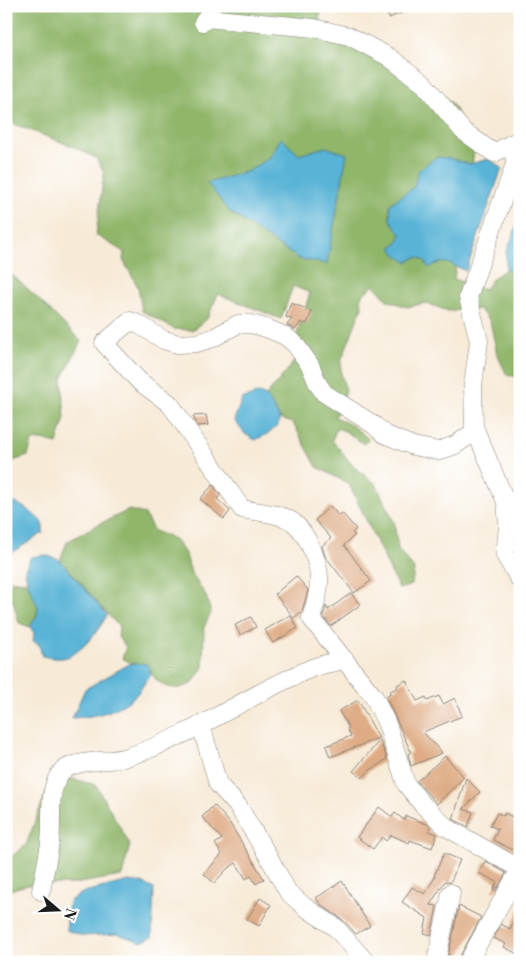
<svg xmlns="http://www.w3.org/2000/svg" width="526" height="968" viewBox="0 0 526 968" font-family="'Libre Bodoni',serif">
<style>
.forest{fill:#90b66b;stroke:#566944}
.water{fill:#59b3d6;stroke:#3a6879}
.building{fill:#deab84}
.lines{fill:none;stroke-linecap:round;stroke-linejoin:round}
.minor-casing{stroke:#8a837a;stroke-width:19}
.minor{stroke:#fff;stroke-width:18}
</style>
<rect width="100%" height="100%" fill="#fff"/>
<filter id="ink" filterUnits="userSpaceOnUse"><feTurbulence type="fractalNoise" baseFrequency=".02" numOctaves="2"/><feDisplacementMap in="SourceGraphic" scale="10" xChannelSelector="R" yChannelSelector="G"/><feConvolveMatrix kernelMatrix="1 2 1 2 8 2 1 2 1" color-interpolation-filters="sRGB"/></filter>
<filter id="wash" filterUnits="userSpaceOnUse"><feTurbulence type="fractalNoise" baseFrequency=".0096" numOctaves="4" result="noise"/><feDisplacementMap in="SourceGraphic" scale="20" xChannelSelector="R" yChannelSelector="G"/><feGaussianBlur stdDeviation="1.12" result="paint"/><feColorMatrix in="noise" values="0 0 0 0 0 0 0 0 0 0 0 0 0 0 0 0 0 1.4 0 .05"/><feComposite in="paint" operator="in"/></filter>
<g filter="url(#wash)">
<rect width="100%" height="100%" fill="#f7ead7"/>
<path class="forest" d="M 6,6 L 324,6 L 319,18 L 324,27 L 400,59 L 452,104 L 475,145 L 454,279 L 485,289 L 493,278 L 506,269 L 520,274 L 520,377 L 507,375 L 497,354 L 490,321 L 479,309 L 448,311 L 426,303 L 407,307 L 387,300 L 374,285 L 361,296 L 362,307 L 341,361 L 341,373 L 346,391 L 335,417 L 351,425 L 369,439 L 364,444 L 345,431 L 337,428 L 332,440 L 354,467 L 376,484 L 394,522 L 398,549 L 414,569 L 412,585 L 399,589 L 349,484 L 317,467 L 293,423 L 280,419 L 266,396 L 290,367 L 303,348 L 296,337 L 310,293 L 293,286 L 281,319 L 218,294 L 207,319 L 192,330 L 174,329 L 142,311 L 138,287 L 123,260 L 124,252 L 96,235 L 104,173 L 96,158 L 74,147 L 6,121 Z
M 6,270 L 28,289 L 81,341 L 62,379 L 65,418 L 57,444 L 42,440 L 32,441 L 28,456 L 6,463 Z
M 129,510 L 144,514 L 154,531 L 175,539 L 186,555 L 191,573 L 206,596 L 211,613 L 204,627 L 203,667 L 192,684 C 187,685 181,689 176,688 C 161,688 151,677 148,664 L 131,663 L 122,658 L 126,647 L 118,637 L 119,627 L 60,560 L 67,542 L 91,528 Z
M 6,580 L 27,582 C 36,602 44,607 30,627 L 19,623 L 13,601 L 6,599 Z
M 53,774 L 96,785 L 130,845 L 122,876 C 106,878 89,882 72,884 C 50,886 26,880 6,893 L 6,861 L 26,845 Z"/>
<path class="water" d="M 281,138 L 299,155 L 325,147 L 347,154 L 327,264 L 299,259 L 266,237 L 229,211 L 207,183 L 249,171 L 270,157 Z
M 436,157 L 449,158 L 469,164 L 489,159 L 502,168 L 466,271 C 450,264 445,258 429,268 L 424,260 L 417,257 L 407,262 L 395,254 L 391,247 L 397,244 L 401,234 L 390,220 L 390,204 L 414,187 L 418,171 Z
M 520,218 L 520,274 L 506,269 L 506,253 Z
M 259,393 L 266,396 L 280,419 C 277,431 266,435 255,440 L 245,434 L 234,420 L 242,399 Z
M 6,502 C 21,501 33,514 43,523 L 43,533 L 13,552 L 6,554 Z
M 45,555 L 60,560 L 107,615 C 100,629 79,657 62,658 C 56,659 48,657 42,656 L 39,644 L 33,641 L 34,633 L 30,627 L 37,616 L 38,607 L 27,582 L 25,569 L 31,557 Z
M 131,663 L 148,664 L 151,674 C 146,680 142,688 137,694 C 120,711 95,717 72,718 L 85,689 Z
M 129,881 L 142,883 L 154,889 L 152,937 L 141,942 L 118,934 L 83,936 L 66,930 L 69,901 L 84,892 Z"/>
<g id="blocks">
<path class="building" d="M 393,6 L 416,6 L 416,7 L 389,18 L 385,9 Z
M 291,303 L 312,311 L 307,324 L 301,322 L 295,330 L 287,325 L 292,319 L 286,317 Z
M 206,415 L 208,425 L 198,426 L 193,416 Z
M 213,485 L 220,495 L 217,499 L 230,511 L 224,519 L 200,499 Z
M 330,506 L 339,516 L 342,513 L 356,529 L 352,533 L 355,535 L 344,545 L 371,581 L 354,593 L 325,556 L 322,546 L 331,538 L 315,520 Z
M 296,576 L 308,590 L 302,611 L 294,618 L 275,594 Z
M 351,593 L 360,605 L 331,626 L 323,616 L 326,606 L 328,610 Z
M 290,615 L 298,628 L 273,643 L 265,630 Z
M 251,617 L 256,627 L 240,635 L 235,625 Z
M 406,680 L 417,701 L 426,697 L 427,701 L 439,696 L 443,704 L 455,698 L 462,716 L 423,732 L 442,753 L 411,766 L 408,754 L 411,752 L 386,697 L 391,694 L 389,692 L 398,687 L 397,685 Z
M 358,700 L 379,738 L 330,757 L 326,746 L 351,736 L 347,729 L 349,728 L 339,711 Z
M 380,740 L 387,759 L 369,771 L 362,778 L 353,771 Z
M 445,756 L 464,777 L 437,804 L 417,781 Z
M 466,778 L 480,792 L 463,809 L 473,812 L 468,827 L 453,819 Z
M 214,805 L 229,822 L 264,879 L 256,884 L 251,876 L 246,879 L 236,863 L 227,869 L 214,883 L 204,874 L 222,854 L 215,844 L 222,839 L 202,817 Z
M 379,807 L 392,817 L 395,813 L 404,820 L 406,816 L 427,824 L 430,827 L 429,831 L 437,834 L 432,848 L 410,840 L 409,843 L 391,835 L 386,841 L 382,837 L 373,849 L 357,837 Z
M 497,813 L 504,816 L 505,813 L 520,821 L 520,846 L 517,852 L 493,840 L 498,829 L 490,826 Z
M 444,853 L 460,860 L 450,883 L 445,881 L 430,905 L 437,906 L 431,935 L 424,933 L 427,918 L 402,902 L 412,887 L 425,894 L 435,877 L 434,876 Z
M 485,861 L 506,873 L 495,892 L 493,891 L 497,882 L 479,873 Z
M 342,881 L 370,926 L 356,934 L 343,920 L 320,904 L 316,898 Z
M 260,898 L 271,905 L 259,926 L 247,919 Z
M 459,906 L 481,917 L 457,962 L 447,962 Z
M 520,907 L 520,955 L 504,947 L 506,944 L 494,938 L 501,924 L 510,929 Z"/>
</g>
</g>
<g filter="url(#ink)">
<use href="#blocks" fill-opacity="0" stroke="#8a837a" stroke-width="1"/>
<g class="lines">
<defs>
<path id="minor" d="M 203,22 L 206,18 L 314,28 L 349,36 L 389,57 L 424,84 L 463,131 L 494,153 L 513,143
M 520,140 L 513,143 L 515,164 L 468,297 L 479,341 L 473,385 L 474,427 L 506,502 L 508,526 L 505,555 L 520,580
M 476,431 L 455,445 L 439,451 L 413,446 L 384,434 L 374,425 L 324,393 L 318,384 L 310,365 L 295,344 L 285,336 L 266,328 L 251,324 L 238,324 L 213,338 L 197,343 L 178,344 L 164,340 L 138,324 L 130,321 L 104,343 L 139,381 L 170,404 L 242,509 C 257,512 281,513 293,522 C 307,533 318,560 319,577 C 320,591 315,605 311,618 L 374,697 L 387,724 L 406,784 L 422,804 L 446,827 L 520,869
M 201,725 L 218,784 L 238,806 L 267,854 L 288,892 L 305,907 L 335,927 L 366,962
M 41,891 C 44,875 48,858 50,842 C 53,820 47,795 59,775 C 69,758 110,763 127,757 C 193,736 249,694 312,668 C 322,664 335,662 345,660
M 436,962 L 451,893
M 468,962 L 520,869"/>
</defs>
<use href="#minor" class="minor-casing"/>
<use href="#minor" class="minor"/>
</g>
</g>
<rect width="526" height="968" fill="none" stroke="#fff" stroke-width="25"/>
<g transform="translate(58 910) rotate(109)" stroke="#ffffff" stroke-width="4" paint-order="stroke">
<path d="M0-4L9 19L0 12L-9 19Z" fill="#1c1c1c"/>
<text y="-8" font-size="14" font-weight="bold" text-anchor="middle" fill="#1c1c1c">N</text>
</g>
</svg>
